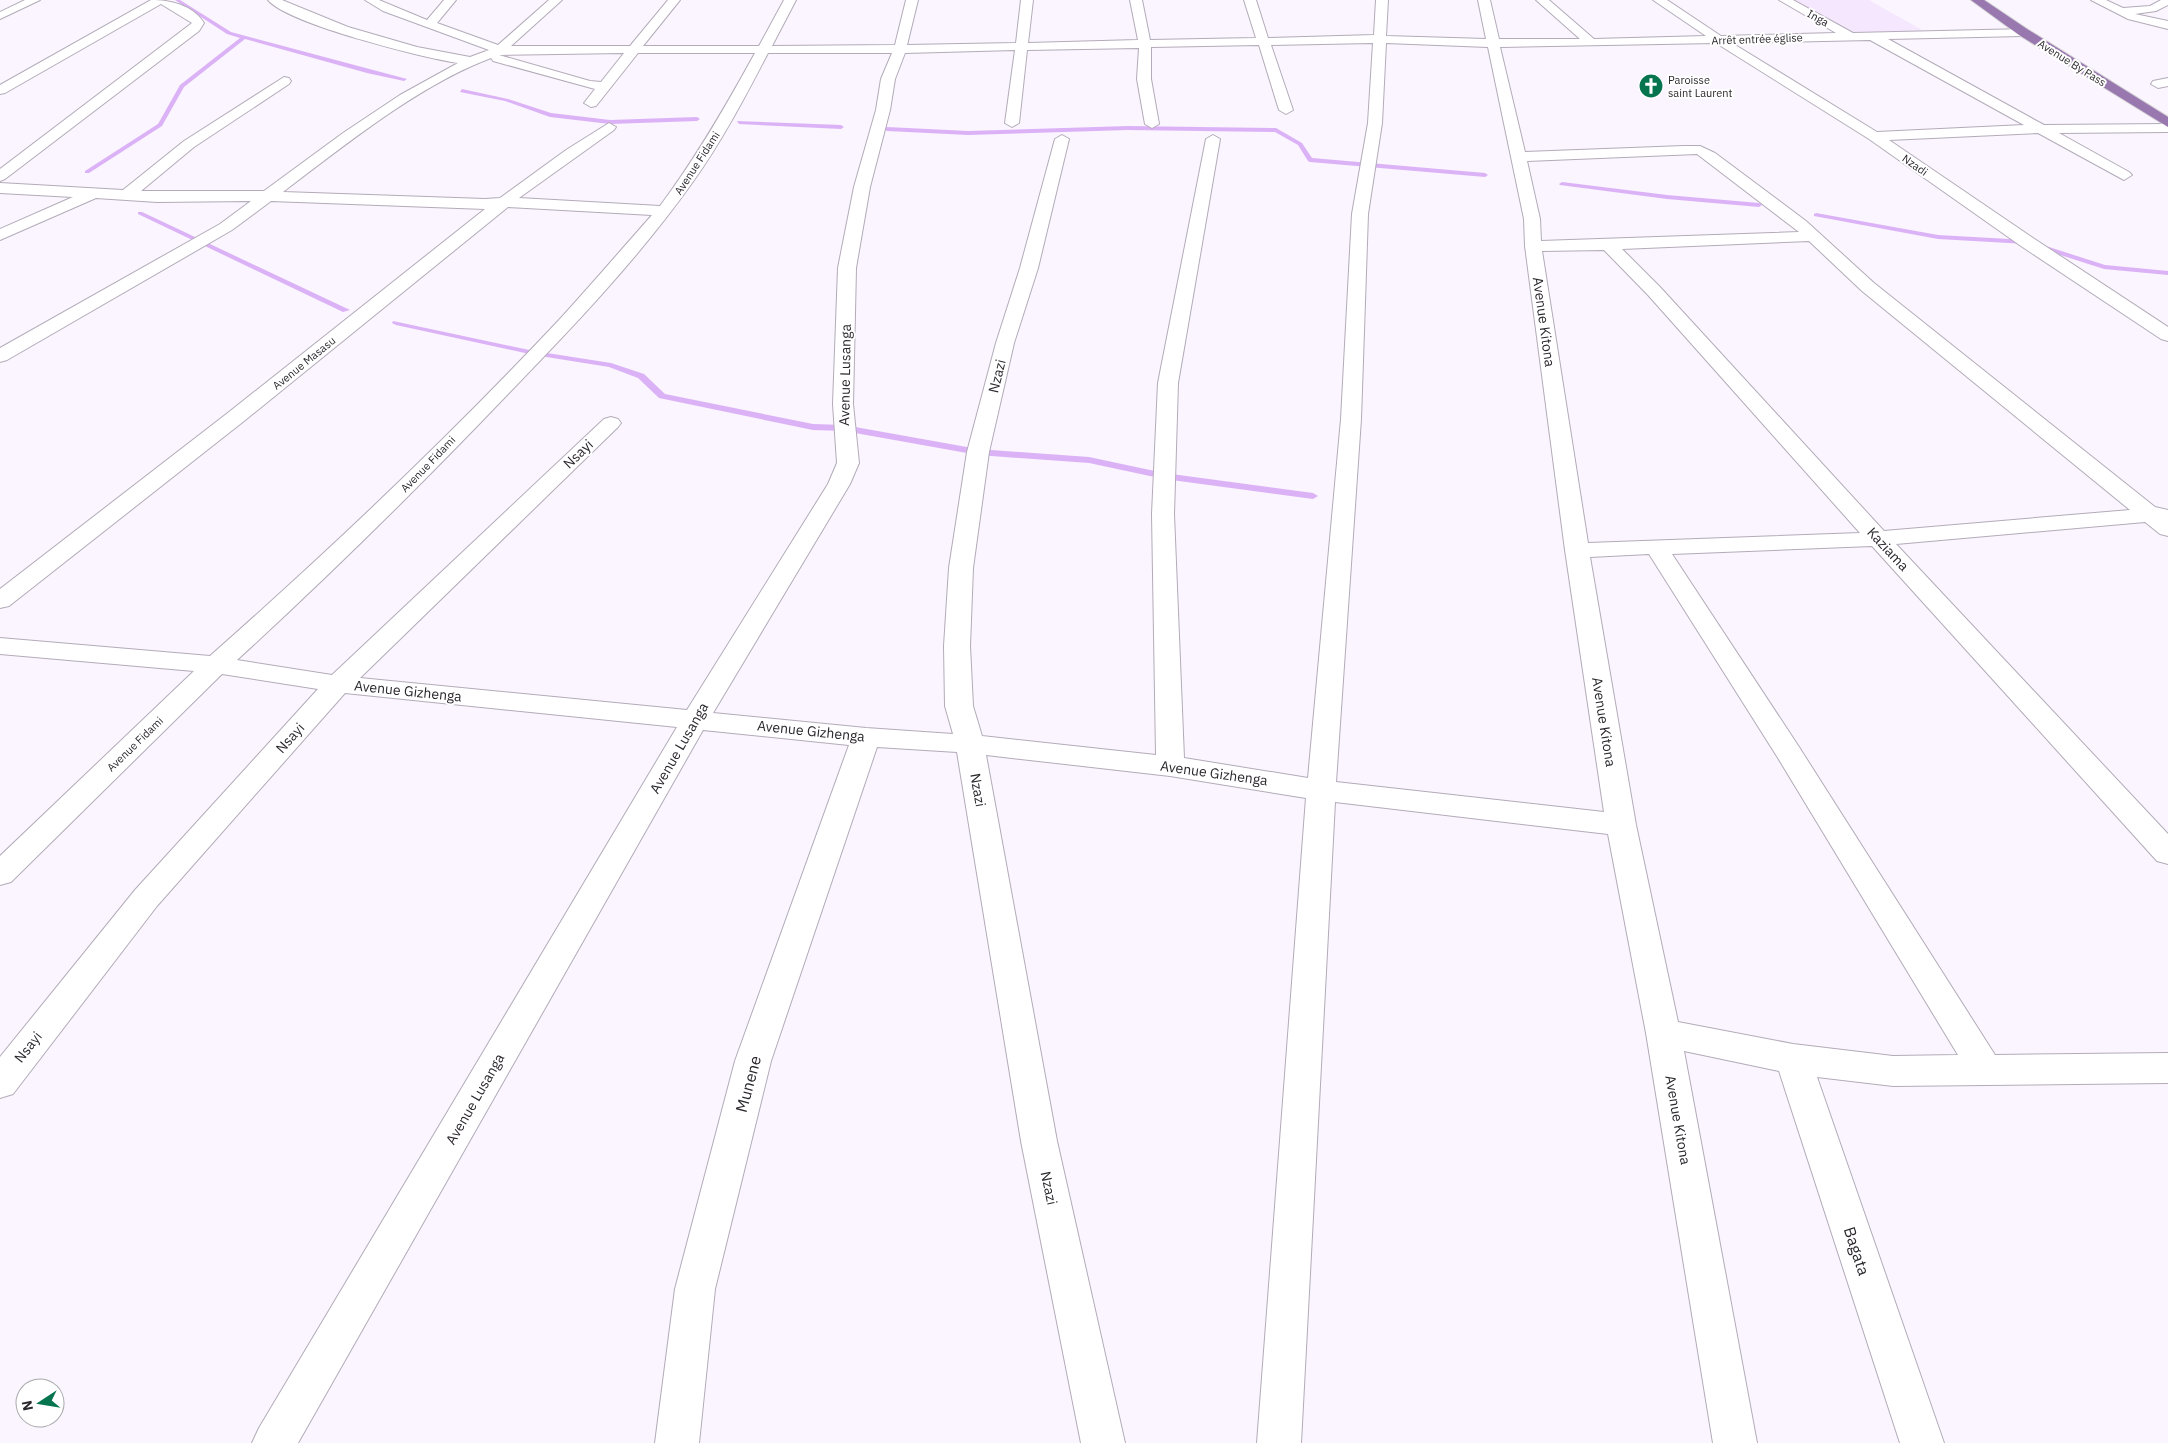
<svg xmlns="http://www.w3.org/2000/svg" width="2168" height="1443" viewBox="0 0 2168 1443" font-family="'IBM Plex Sans',sans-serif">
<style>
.built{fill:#f5e8fe}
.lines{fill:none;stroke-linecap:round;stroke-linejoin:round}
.stream{fill:#dcb2f7;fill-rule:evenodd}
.minor-casing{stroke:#b3abb9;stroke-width:2}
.highway-casing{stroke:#d5d4d5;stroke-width:2}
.minor{fill:#fff;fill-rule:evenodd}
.highway{fill:#9977af;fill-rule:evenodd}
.labels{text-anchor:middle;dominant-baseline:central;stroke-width:4;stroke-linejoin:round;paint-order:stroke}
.far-street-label{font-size:11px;fill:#2b282d;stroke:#fff}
.far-poi-label{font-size:11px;fill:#2b282d;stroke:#fff;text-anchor:start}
.street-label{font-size:14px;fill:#2b282d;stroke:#fff}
.near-street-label{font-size:16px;fill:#2b282d;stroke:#fff}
</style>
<rect width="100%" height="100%" fill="#faf5fe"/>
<path class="built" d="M 1791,0 L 1869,0 L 1924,31 L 1853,34 Z"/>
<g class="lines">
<path class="stream" d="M 175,0 L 180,0 L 231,32 L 407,79 L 404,81 L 367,73 L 245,39 L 184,87 L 162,126 L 89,173 L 85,173 L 85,171 L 158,124 L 180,85 L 240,38 L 227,34 Z
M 462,89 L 508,99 L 551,113 L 610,120 L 697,117 L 700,119 L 697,121 L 610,124 L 550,117 L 505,101 L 460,92 Z
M 737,121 L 841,125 L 844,127 L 841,129 L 739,124 Z
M 1128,126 L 1276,128 L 1302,143 L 1312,158 L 1485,173 L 1488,175 L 1485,177 L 1310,162 L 1308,161 L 1298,145 L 1275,132 L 1128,130 L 968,135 L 887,131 L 884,129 L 887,127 L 968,131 Z
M 1562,182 L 1667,195 L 1759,203 L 1762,205 L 1759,207 L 1667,199 L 1560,185 L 1559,184 Z
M 138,212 L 142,212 L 350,310 L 343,312 L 138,214 Z
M 1816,213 L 1938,235 L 2027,240 L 2105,265 L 2168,271 L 2168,275 L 2104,269 L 2026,244 L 1938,239 L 1814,216 L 1814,214 Z
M 393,321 L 534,351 L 611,363 L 644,374 L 665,394 L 813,424 L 844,425 L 978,449 L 1089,457 L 1164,473 L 1313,493 L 1318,496 L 1313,499 L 1164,479 L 1089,463 L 978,455 L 844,431 L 813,430 L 659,398 L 638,378 L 609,367 L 534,355 L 396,325 L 392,323 Z"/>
<defs>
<path id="minor" d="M 25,0 L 40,0 L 0,19 L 0,12 Z
M 151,0 C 170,0 193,5 204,23 L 199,31 L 5,179 L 0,181 L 0,169 L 192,23 L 161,4 L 5,93 L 0,94 L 0,85 Z
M 268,0 L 282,0 L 348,27 L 417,47 L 470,57 L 489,50 L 383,11 L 365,0 L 379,0 L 427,20 L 444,0 L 456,0 L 437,23 L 498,45 L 549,0 L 562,0 L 511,46 L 630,46 L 668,0 L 680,0 L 643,46 L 759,46 L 784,0 L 796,0 L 772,46 L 895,45 L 906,0 L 918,0 L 907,45 L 1016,43 L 1021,0 L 1033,0 L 1028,43 L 1138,40 L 1130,0 L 1142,0 L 1150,40 L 1256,38 L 1244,0 L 1256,0 L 1268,38 L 1374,35 L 1376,0 L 1388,0 L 1386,36 L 1486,39 L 1478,0 L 1490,0 L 1499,39 L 1580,39 L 1536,0 L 1549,0 L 1594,39 L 1706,36 L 1653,0 L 1667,0 L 1721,36 L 1836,33 L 1779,0 L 1793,0 L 1853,33 L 2027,29 L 2029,32 L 2023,36 L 1888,39 L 2044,125 L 2168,124 L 2168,132 L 2059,133 L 2129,172 L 2132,175 L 2124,180 L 2038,133 L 1889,140 L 2033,238 L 2168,327 L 2168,341 L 2161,339 L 2021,246 L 1869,139 L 1716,43 L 1500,47 L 1525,152 L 1684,146 L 1700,146 L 1715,153 L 1806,221 L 1874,283 L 2155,507 L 2168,510 L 2168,536 L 2160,534 L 2145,522 L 1896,544 L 2168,834 L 2168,864 L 2157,861 L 1872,546 L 1672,554 L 1799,747 L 1995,1055 L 2168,1053 L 2168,1083 L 1893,1086 L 1817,1077 L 1944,1443 L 1900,1443 L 1779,1071 L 1684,1051 L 1757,1443 L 1713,1443 L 1646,1033 L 1608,834 L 1335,802 L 1301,1443 L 1257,1443 L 1306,798 L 1170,776 L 986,755 L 1057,1141 L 1125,1443 L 1081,1443 L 1021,1141 L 957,752 L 877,747 L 771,1061 L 715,1289 L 699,1443 L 655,1443 L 675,1289 L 735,1061 L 849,745 L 703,730 L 298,1443 L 252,1443 L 259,1428 L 677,727 L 345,693 L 157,906 L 13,1094 L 0,1098 L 0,1057 L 135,890 L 318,689 L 222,674 L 11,882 L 0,885 L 0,856 L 194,671 L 0,654 L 0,638 L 210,656 C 331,549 448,438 559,320 C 590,286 621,250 652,215 L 508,207 L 244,421 L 9,606 L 0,608 L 0,589 L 229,412 L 485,209 L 271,201 L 232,230 L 7,360 L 0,362 L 0,348 L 220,224 L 251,201 L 157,202 L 96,198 L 0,240 L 0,229 L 73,197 L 0,193 L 0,183 L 123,190 L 184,141 L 284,77 L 289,78 L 291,81 L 289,84 L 194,147 L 141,191 L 264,191 L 343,133 L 400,95 L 458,63 C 424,58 288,24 268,0 ZM 1870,40 L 2024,125 L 1877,132 L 1732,43 ZM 1373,43 L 1368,123 L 1352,214 L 1341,419 L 1308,778 L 1184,758 L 1174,514 L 1178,383 L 1220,139 L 1213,135 L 1206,139 L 1158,383 L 1152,514 L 1156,755 L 982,736 L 973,706 L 970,646 L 973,568 L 989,452 L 1014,343 L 1038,268 L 1069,139 L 1062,135 L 1055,139 L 1020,268 L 996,343 L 967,452 L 949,568 L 944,646 L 945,706 L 953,734 L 866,728 L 713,713 L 850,484 L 859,463 L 853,404 L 856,268 L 870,187 L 890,110 L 895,79 L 905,53 L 1015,50 L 1005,123 L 1012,127 L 1019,123 L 1027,50 L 1139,48 L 1137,79 L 1145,124 L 1152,128 L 1159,124 L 1151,79 L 1151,47 L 1259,45 L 1279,110 L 1286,114 L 1293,110 L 1271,45 ZM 1386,43 L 1488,47 L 1524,219 L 1525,246 L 1565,550 L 1604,812 L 1336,782 L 1361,419 L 1368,214 L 1382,123 ZM 624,53 L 601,82 L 590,81 L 499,55 ZM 638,53 L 755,53 C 726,106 696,158 660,206 L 519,198 L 614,130 L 616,127 L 609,123 L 566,150 L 500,198 L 485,199 L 283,192 C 345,145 419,85 491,58 L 493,61 L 595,89 L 584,103 L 591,107 L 596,106 ZM 768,53 L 892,53 L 881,79 L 876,110 L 854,187 L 838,268 L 833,404 L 837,463 L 828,484 L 687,710 L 360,678 L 618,427 L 621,423 L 618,419 L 611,417 L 604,419 L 332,675 L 237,660 C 330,575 420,486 507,395 C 572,328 638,259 692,183 C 721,143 745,97 768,53 ZM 1697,154 L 1799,232 L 1541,241 L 1540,219 L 1527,161 ZM 1809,241 L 1862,291 L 2130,510 L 1884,531 L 1660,287 L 1622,249 ZM 1604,250 L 1648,295 L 1860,533 L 1588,543 L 1542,251 ZM 1649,554 L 1778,758 L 1958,1055 L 1893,1056 L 1793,1044 L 1678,1022 L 1636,825 L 1590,557 Z
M 2091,0 L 2106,0 L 2123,8 L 2150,6 L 2161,0 L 2168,0 L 2168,5 L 2156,11 L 2135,14 L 2168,21 L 2168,29 L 2128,19 Z
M 2168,78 L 2168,86 L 2158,88 L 2151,84 L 2153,81 Z"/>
<path id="highway" d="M 1971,0 L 1984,0 L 2027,29 L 2168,117 L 2168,127 L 2019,35 Z"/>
</defs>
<use href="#minor" class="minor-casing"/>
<use href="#highway" class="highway-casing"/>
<use href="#minor" class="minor"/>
<use href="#highway" class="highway"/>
</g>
<defs>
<symbol id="church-disc" viewBox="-11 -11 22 22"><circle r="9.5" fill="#06754f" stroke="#fff"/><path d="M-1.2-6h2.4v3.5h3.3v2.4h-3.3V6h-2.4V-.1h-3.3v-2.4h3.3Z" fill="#fff"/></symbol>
</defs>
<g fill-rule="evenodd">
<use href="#church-disc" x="1637" y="72" width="28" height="28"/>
</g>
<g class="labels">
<g class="far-street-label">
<text transform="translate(1818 18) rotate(29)">Inga</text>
<text transform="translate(1757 39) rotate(-2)">Arrêt entrée église</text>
<text transform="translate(2072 63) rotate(32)">Avenue By Pass</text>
<text transform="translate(697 163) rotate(-57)">Avenue Fidami</text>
<text transform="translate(1915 165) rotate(35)">Nzadi</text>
<text transform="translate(304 363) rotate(-39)">Avenue Masasu</text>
<text transform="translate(428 464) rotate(-46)">Avenue Fidami</text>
<text transform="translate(135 744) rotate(-44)">Avenue Fidami</text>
</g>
<g class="far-poi-label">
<text x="1668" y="80">Paroisse<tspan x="1668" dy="13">saint Laurent</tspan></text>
</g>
<g class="street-label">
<text transform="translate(1544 322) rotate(82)">Avenue Kitona</text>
<text transform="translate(845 375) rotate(-89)">Avenue Lusanga</text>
<text transform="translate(997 376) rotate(-76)">Nzazi</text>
<text transform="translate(578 454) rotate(-44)">Nsayi</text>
<text transform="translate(1888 549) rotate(47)">Kaziama</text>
<text transform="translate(408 691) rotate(6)">Avenue Gizhenga</text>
<text transform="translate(1604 722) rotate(81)">Avenue Kitona</text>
<text transform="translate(811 731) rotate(6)">Avenue Gizhenga</text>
<text transform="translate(290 738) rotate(-48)">Nsayi</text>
<text transform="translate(679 748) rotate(-60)">Avenue Lusanga</text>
<text transform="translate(1214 773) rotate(8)">Avenue Gizhenga</text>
<text transform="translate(978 790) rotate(80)">Nzazi</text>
<text transform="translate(28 1047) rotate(-52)">Nsayi</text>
<text transform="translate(475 1099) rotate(-60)">Avenue Lusanga</text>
<text transform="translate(1678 1120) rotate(80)">Avenue Kitona</text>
<text transform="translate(1049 1188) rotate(78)">Nzazi</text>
</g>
<g class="near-street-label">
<text transform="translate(748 1084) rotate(-75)">Munene</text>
<text transform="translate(1857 1251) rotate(72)">Bagata</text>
</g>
</g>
<g transform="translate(40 1403) rotate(258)"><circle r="24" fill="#ffffff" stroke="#aaa9ab"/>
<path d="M0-4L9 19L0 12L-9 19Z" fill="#06754f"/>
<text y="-8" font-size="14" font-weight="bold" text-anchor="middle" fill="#2b282d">N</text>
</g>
</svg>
